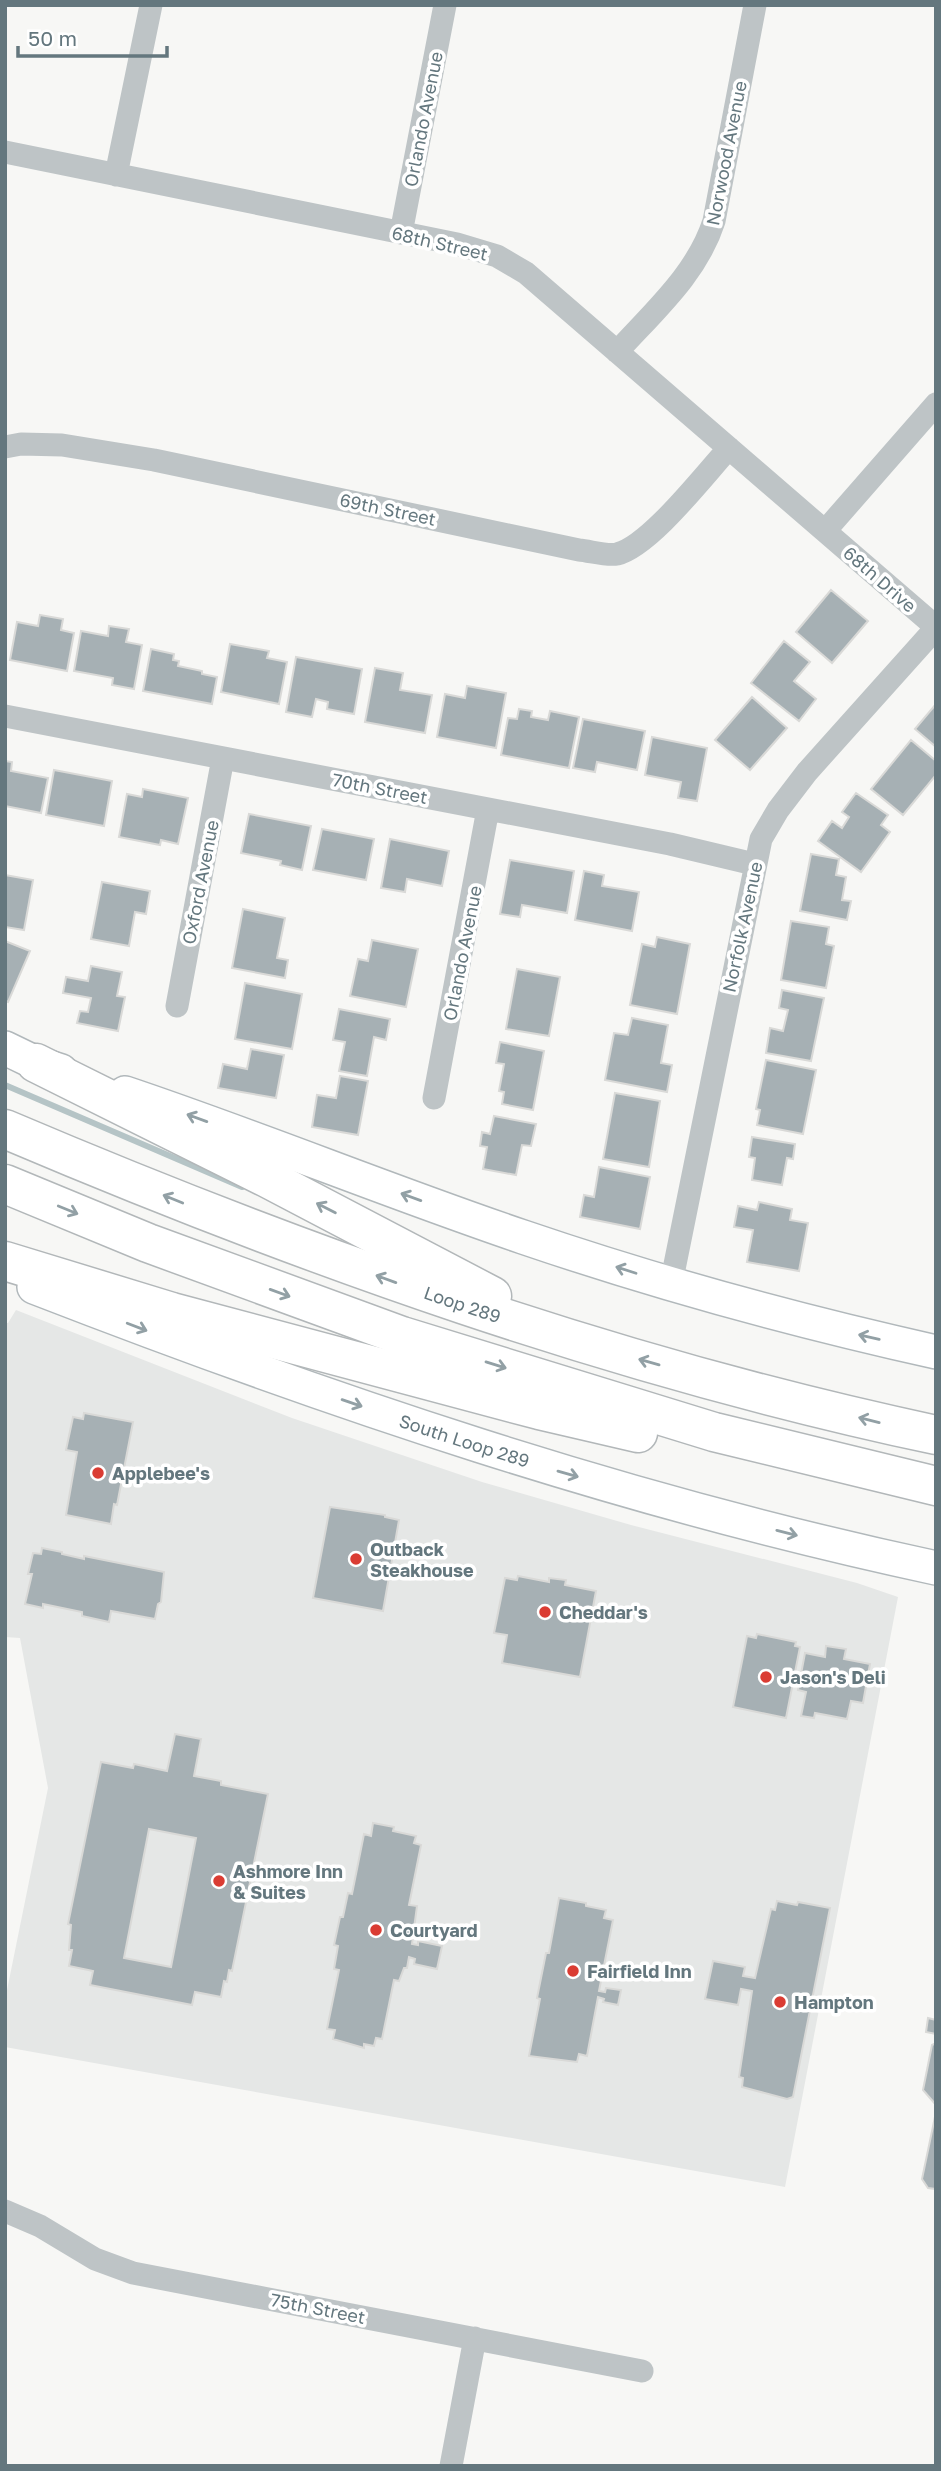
<svg xmlns="http://www.w3.org/2000/svg" width="941" height="2471" viewBox="0 0 941 2471" font-family="'Golos Text',sans-serif">
<style>
.built{fill:#e5e7e6}
.lines{fill:none;stroke-linecap:round;stroke-linejoin:round}
.stream{stroke:#b5c4c6;stroke-width:6}
.building{fill:#a6b0b4;stroke:#d9d9d7;stroke-width:2;fill-rule:evenodd}
.secondary-casing{stroke:#b1b8bb;stroke-width:36}
.highway-casing{stroke:#b2b7b9;stroke-width:41}
.street{stroke:#bec4c6;stroke-width:23}
.secondary{stroke:#fff;stroke-width:33}
.highway{stroke:#fff;stroke-width:38}
.oneway{stroke:#92a0a5}
.poi-dot{fill:#da3c33;stroke:#fff;stroke-width:2.5}
.labels{text-anchor:middle;dominant-baseline:central;stroke-width:7;stroke-linejoin:round;paint-order:stroke}
.street-label{font-size:18px;fill:#64777e;stroke:#fff}
.poi-label{font-size:18px;font-weight:bold;fill:#64777e;stroke:#fff;text-anchor:start}
</style>
<rect width="100%" height="100%" fill="#f7f7f5"/>
<path class="built" d="M 16,1310 L 292,1418 L 482,1482 L 631,1525 L 857,1583 L 898,1597 L 785,2187 L 5,2047 L 5,2000 L 48,1788 L 20,1638 L 5,1637 L 5,1323 L 8,1323 Z"/>
<g class="lines">
<path class="stream" d="M 5,1085 L 242,1187"/>
</g>
<path class="building" d="M 831,590 L 868,621 L 832,663 L 796,632 Z
M 40,615 L 63,619 L 61,630 L 74,633 L 67,671 L 10,660 L 17,622 L 38,626 Z
M 109,626 L 129,629 L 126,642 L 142,645 L 134,689 L 112,685 L 113,678 L 74,671 L 81,631 L 108,636 Z
M 784,641 L 810,662 L 794,681 L 816,699 L 799,721 L 751,683 Z
M 230,644 L 269,651 L 267,658 L 287,662 L 279,704 L 221,692 Z
M 151,649 L 174,654 L 173,660 L 179,661 L 178,666 L 202,671 L 202,674 L 217,677 L 212,704 L 143,691 Z
M 296,657 L 362,669 L 354,714 L 327,709 L 328,702 L 316,699 L 312,717 L 286,712 Z
M 375,668 L 403,673 L 400,690 L 432,695 L 425,733 L 365,722 Z
M 467,686 L 506,693 L 496,748 L 437,737 L 445,694 L 465,698 Z
M 752,697 L 787,728 L 750,770 L 715,740 Z
M 936,704 L 936,747 L 915,729 Z
M 519,709 L 532,711 L 531,717 L 548,720 L 550,711 L 579,717 L 569,768 L 501,755 L 508,718 L 517,719 Z
M 583,719 L 645,731 L 637,770 L 597,762 L 595,772 L 573,768 Z
M 652,737 L 707,748 L 697,801 L 678,798 L 681,782 L 645,775 Z
M 911,740 L 936,761 L 936,775 L 903,815 L 871,789 Z
M 5,761 L 12,762 L 11,771 L 48,778 L 41,813 L 5,806 Z
M 54,770 L 112,781 L 104,826 L 46,815 Z
M 143,789 L 188,798 L 178,844 L 161,840 L 160,845 L 119,837 L 127,794 L 142,797 Z
M 856,793 L 888,815 L 881,825 L 890,832 L 861,872 L 818,841 L 832,821 L 842,828 L 849,817 L 842,812 Z
M 249,814 L 311,826 L 302,870 L 280,865 L 281,861 L 241,853 Z
M 322,829 L 374,839 L 366,880 L 313,870 Z
M 390,839 L 449,851 L 442,886 L 407,879 L 405,892 L 381,888 Z
M 811,854 L 839,859 L 836,875 L 846,877 L 842,900 L 851,901 L 847,920 L 800,911 Z
M 510,860 L 574,871 L 567,913 L 522,905 L 520,917 L 500,914 Z
M 584,871 L 604,875 L 602,886 L 639,892 L 632,931 L 575,920 Z
M 5,875 L 33,880 L 24,930 L 5,927 Z
M 102,882 L 150,891 L 146,914 L 135,912 L 129,946 L 91,939 Z
M 243,909 L 285,918 L 277,958 L 288,960 L 285,978 L 232,968 Z
M 791,921 L 829,927 L 826,944 L 834,946 L 826,988 L 781,980 Z
M 657,937 L 690,944 L 677,1014 L 630,1005 L 642,944 L 655,947 Z
M 372,940 L 418,949 L 406,1007 L 350,996 L 358,959 L 368,961 Z
M 5,941 L 30,951 L 8,1002 L 5,1001 Z
M 91,966 L 122,972 L 117,996 L 125,997 L 118,1031 L 77,1023 L 80,1011 L 88,1012 L 91,998 L 63,993 L 66,977 L 88,981 Z
M 517,969 L 560,977 L 549,1036 L 506,1029 Z
M 245,983 L 302,994 L 292,1049 L 235,1039 Z
M 782,990 L 824,998 L 811,1061 L 766,1053 L 770,1028 L 783,1031 L 788,1010 L 779,1008 Z
M 339,1009 L 390,1019 L 386,1040 L 374,1037 L 367,1076 L 339,1071 L 345,1042 L 333,1040 Z
M 632,1018 L 668,1025 L 661,1063 L 672,1065 L 667,1092 L 605,1080 L 614,1033 L 628,1035 Z
M 500,1042 L 544,1051 L 533,1110 L 502,1104 L 504,1092 L 499,1091 L 504,1064 L 496,1063 Z
M 251,1049 L 284,1055 L 276,1098 L 218,1088 L 223,1064 L 247,1069 Z
M 766,1060 L 816,1070 L 803,1134 L 757,1125 L 760,1110 L 756,1109 Z
M 340,1076 L 368,1081 L 358,1135 L 312,1127 L 317,1095 L 336,1098 Z
M 615,1093 L 660,1101 L 649,1167 L 603,1159 Z
M 494,1116 L 536,1124 L 531,1146 L 522,1145 L 516,1175 L 483,1169 L 487,1147 L 480,1146 L 482,1132 L 490,1134 Z
M 752,1137 L 795,1144 L 793,1159 L 787,1158 L 782,1185 L 752,1180 L 755,1158 L 749,1157 Z
M 599,1167 L 650,1177 L 640,1229 L 580,1217 L 584,1195 L 594,1197 Z
M 759,1202 L 792,1209 L 790,1220 L 808,1223 L 799,1271 L 747,1262 L 753,1230 L 734,1227 L 738,1206 L 757,1210 Z
M 84,1413 L 133,1422 L 117,1505 L 114,1504 L 111,1524 L 66,1515 L 77,1452 L 66,1450 L 73,1417 L 83,1419 Z
M 330,1507 L 385,1515 L 385,1517 L 399,1520 L 383,1611 L 313,1598 Z
M 42,1548 L 62,1552 L 62,1554 L 84,1559 L 84,1556 L 164,1572 L 161,1602 L 158,1604 L 155,1619 L 111,1611 L 109,1622 L 82,1616 L 82,1612 L 43,1604 L 43,1608 L 25,1604 L 32,1574 L 28,1574 L 33,1553 L 41,1554 Z
M 518,1576 L 549,1582 L 549,1578 L 566,1580 L 565,1585 L 596,1591 L 580,1677 L 502,1663 L 507,1635 L 494,1633 L 505,1578 L 517,1580 Z
M 757,1634 L 796,1642 L 795,1646 L 800,1647 L 786,1718 L 733,1707 L 747,1636 L 756,1638 Z
M 826,1646 L 846,1649 L 844,1659 L 870,1664 L 863,1703 L 851,1701 L 847,1719 L 815,1713 L 814,1718 L 801,1716 L 806,1692 L 798,1690 L 805,1653 L 825,1657 Z
M 175,1734 L 201,1739 L 194,1776 L 221,1781 L 221,1785 L 268,1794 L 232,1971 L 229,1970 L 227,1982 L 224,1981 L 221,1997 L 195,1992 L 192,2005 L 90,1985 L 93,1971 L 69,1966 L 72,1950 L 69,1950 L 71,1925 L 68,1924 L 101,1762 L 133,1768 L 134,1764 L 167,1771 ZM 149,1829 L 196,1838 L 171,1967 L 124,1958 Z
M 373,1823 L 394,1827 L 393,1831 L 416,1836 L 414,1843 L 421,1845 L 409,1905 L 417,1906 L 412,1944 L 418,1945 L 418,1941 L 442,1946 L 437,1969 L 414,1964 L 415,1959 L 409,1957 L 407,1968 L 404,1968 L 399,1981 L 394,1980 L 382,2039 L 376,2038 L 374,2046 L 364,2044 L 364,2048 L 333,2039 L 335,2030 L 327,2029 L 339,1970 L 334,1969 L 338,1946 L 334,1945 L 340,1917 L 343,1917 L 348,1893 L 352,1894 L 364,1834 L 371,1836 Z
M 559,1898 L 586,1903 L 586,1906 L 606,1910 L 604,1918 L 613,1920 L 599,1991 L 605,1992 L 606,1988 L 621,1990 L 618,2005 L 603,2002 L 604,1999 L 598,1997 L 587,2056 L 579,2054 L 577,2062 L 529,2056 L 540,1999 L 537,1998 L 546,1953 L 549,1953 Z
M 777,1901 L 797,1905 L 798,1902 L 830,1908 L 793,2097 L 787,2099 L 742,2087 L 743,2078 L 739,2077 L 752,1991 L 741,1989 L 738,2005 L 705,1999 L 713,1961 L 745,1967 L 743,1976 L 755,1978 L 771,1909 L 775,1910 Z
M 928,2018 L 936,2020 L 936,2034 L 926,2032 Z
M 936,2043 L 936,2105 L 923,2090 L 932,2045 Z
M 936,2112 L 936,2189 L 928,2188 L 922,2179 Z"/>
<g class="lines">
<defs>
<g id="secondary">
<path d="M 5,1048 L 36,1063 L 61,1071"/>
<path d="M 125,1093 C 259,1138 390,1192 523,1237 C 658,1283 797,1321 936,1352"/>
<path id="s1" d="M 34,1287 C 328,1401 627,1502 936,1568"/>
</g>
<g id="highway">
<path d="M 36,1063 L 267,1178 L 492,1296"/>
<path id="s2" d="M 5,1129 C 306,1257 616,1367 936,1435"/>
<path d="M 5,1184 L 148,1243 L 402,1336 L 714,1432 L 936,1486"/>
<path d="M 5,1261 L 172,1312 L 539,1410 L 638,1433"/>
</g>
</defs>
<use href="#secondary" class="secondary-casing"/>
<use href="#highway" class="highway-casing"/>
<path class="street" d="M 5,152 L 457,244 L 497,256 L 526,273 L 936,627
M 116,175 L 151,5
M 401,233 L 445,5
M 617,352 C 654,311 697,274 714,221 L 755,5
M 5,447 L 21,444 L 62,445 L 154,460 L 579,550 C 590,551 607,556 617,554 C 650,546 705,474 729,448
M 825,531 L 936,404
M 5,716 L 670,844 L 754,864
M 177,1006 L 223,758
M 434,1098 L 488,809
M 671,1284 L 761,839 L 778,810 L 807,772 L 936,628
M 5,2211 L 40,2226 L 95,2259 L 133,2273 L 642,2371
M 451,2466 L 475,2338"/>
<use href="#secondary" class="secondary"/>
<use href="#highway" class="highway"/>
</g>
<defs><path id="oneway-shaft" d="M-6 0H5M1.5-3L5.5 0L1.5 3" fill="none" stroke-width="1.6" stroke-linecap="round" stroke-linejoin="round" transform="scale(1.75)"/></defs>
<g class="oneway">
<use href="#oneway-shaft" transform="translate(197 1118) rotate(-160)"/>
<use href="#oneway-shaft" transform="translate(411 1197) rotate(-160)"/>
<use href="#oneway-shaft" transform="translate(173 1199) rotate(-158)"/>
<use href="#oneway-shaft" transform="translate(326 1208) rotate(-153)"/>
<use href="#oneway-shaft" transform="translate(68 1210) rotate(22)"/>
<use href="#oneway-shaft" transform="translate(626 1270) rotate(-162)"/>
<use href="#oneway-shaft" transform="translate(386 1279) rotate(-160)"/>
<use href="#oneway-shaft" transform="translate(280 1293) rotate(20)"/>
<use href="#oneway-shaft" transform="translate(137 1327) rotate(21)"/>
<use href="#oneway-shaft" transform="translate(869 1337) rotate(-167)"/>
<use href="#oneway-shaft" transform="translate(649 1362) rotate(-164)"/>
<use href="#oneway-shaft" transform="translate(496 1365) rotate(17)"/>
<use href="#oneway-shaft" transform="translate(352 1403) rotate(19)"/>
<use href="#oneway-shaft" transform="translate(869 1420) rotate(-166)"/>
<use href="#oneway-shaft" transform="translate(568 1474) rotate(16)"/>
<use href="#oneway-shaft" transform="translate(787 1533) rotate(14)"/>
</g>
<g class="poi-dot">
<circle cx="98" cy="1473" r="7"/>
<circle cx="356" cy="1559" r="7"/>
<circle cx="545" cy="1612" r="7"/>
<circle cx="766" cy="1677" r="7"/>
<circle cx="219" cy="1881" r="7"/>
<circle cx="376" cy="1930" r="7"/>
<circle cx="573" cy="1971" r="7"/>
<circle cx="780" cy="2002" r="7"/>
</g>
<g class="labels">
<g class="street-label">
<text transform="translate(423 119) rotate(-79)">Orlando Avenue</text>
<text transform="translate(726 153) rotate(-79)">Norwood Avenue</text>
<text transform="translate(440 243) rotate(13)">68th Street</text>
<text transform="translate(388 509) rotate(12)">69th Street</text>
<text transform="translate(880 579) rotate(41)">68th Drive</text>
<text transform="translate(380 788) rotate(11)">70th Street</text>
<text transform="translate(200 882) rotate(-79)">Oxford Avenue</text>
<text transform="translate(742 927) rotate(-78)">Norfolk Avenue</text>
<text transform="translate(462 953) rotate(-79)">Orlando Avenue</text>
<text stroke="none"><textPath href="#s2" startOffset="490">Loop 289</textPath></text>
<text stroke="none"><textPath href="#s1" startOffset="457">South Loop 289</textPath></text>
<text transform="translate(318 2308) rotate(11)">75th Street</text>
</g>
<g class="poi-label">
<text x="112" y="1473">Applebee's</text>
<text x="370" y="1549">Outback<tspan x="370" dy="21">Steakhouse</tspan></text>
<text x="559" y="1612">Cheddar's</text>
<text x="780" y="1677">Jason's Deli</text>
<text x="233" y="1871">Ashmore Inn<tspan x="233" dy="21">&amp; Suites</tspan></text>
<text x="390" y="1930">Courtyard</text>
<text x="587" y="1971">Fairfield Inn</text>
<text x="794" y="2002">Hampton</text>
</g>
</g>
<rect width="941" height="2471" fill="none" stroke="#64777e" stroke-width="14"/>
<path d="M18 46v10h149v-10" fill="none" stroke="#64777e" stroke-width="3.5"/>
<text x="28" y="46" font-size="21" fill="#64777e" stroke="#ffffff" stroke-width="5" paint-order="stroke">50 m</text>
</svg>
